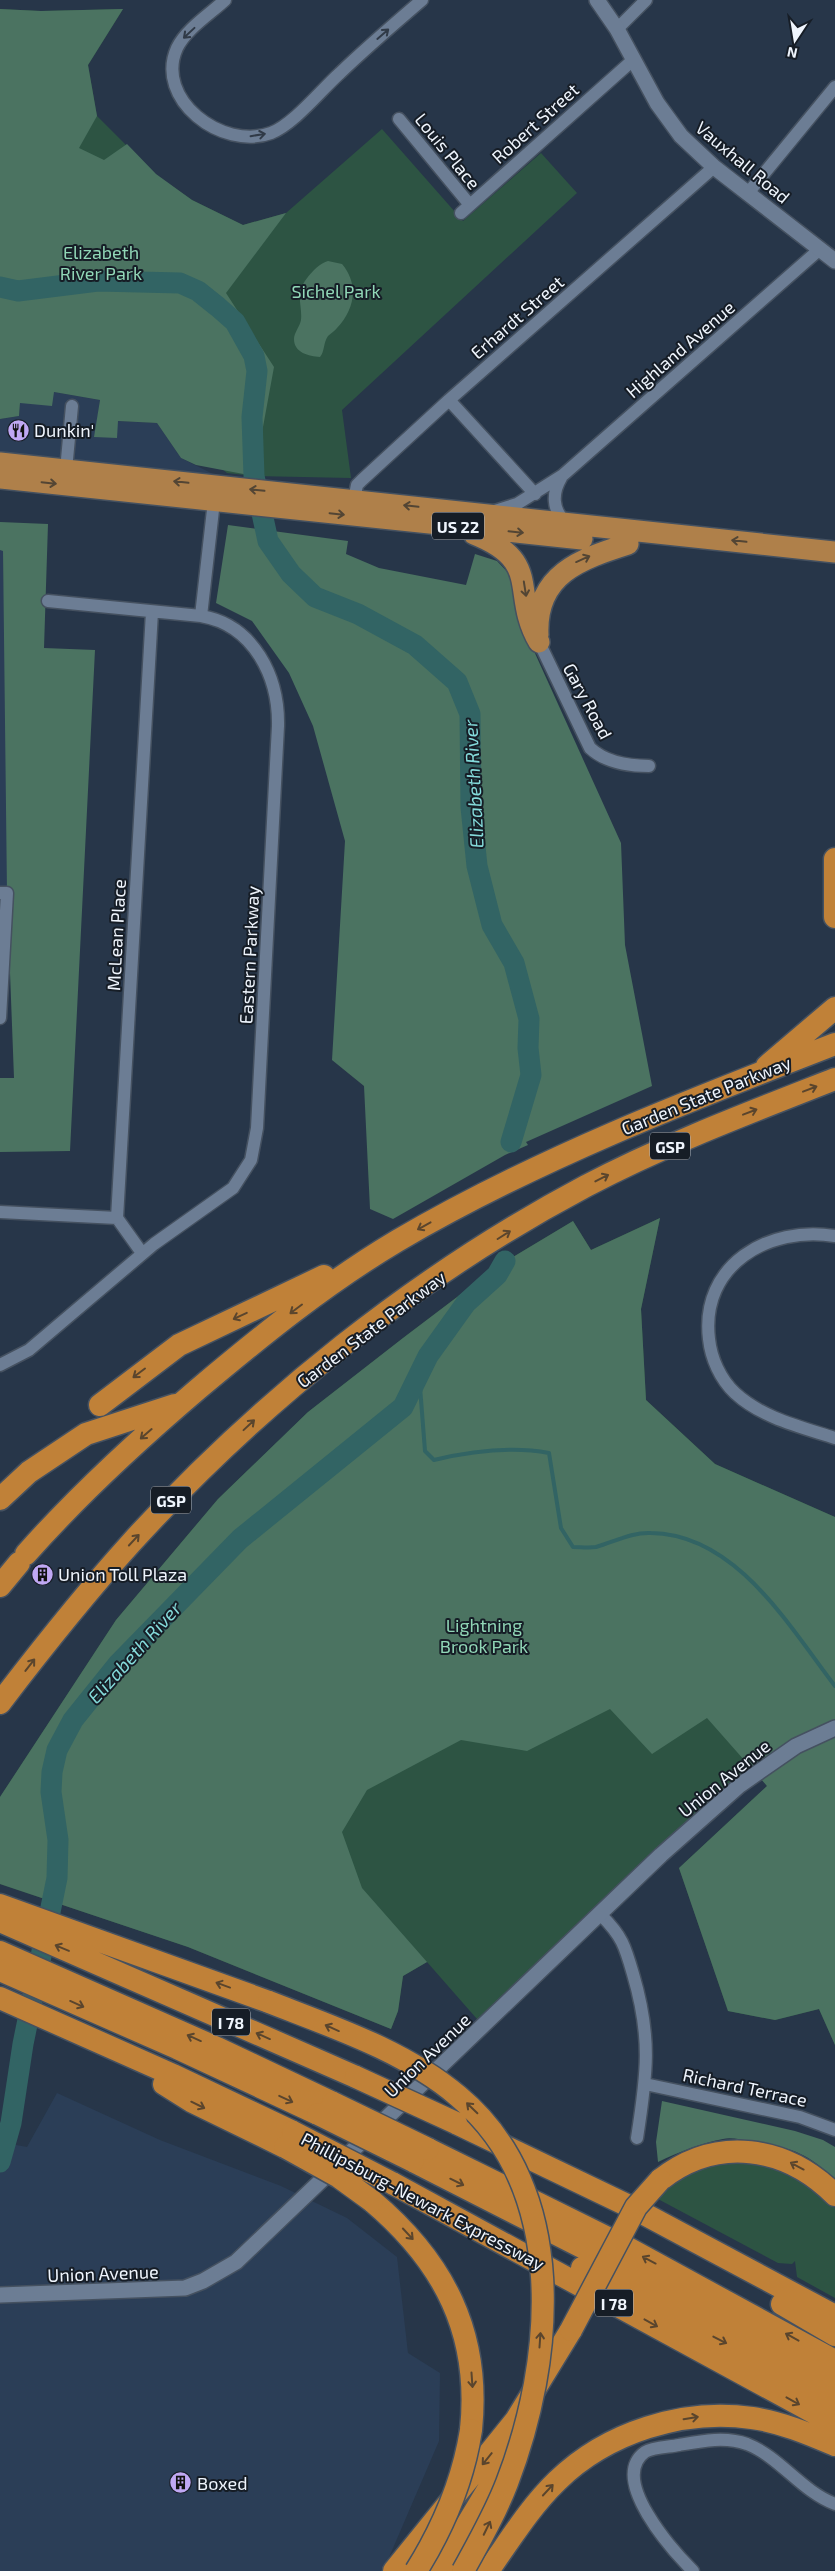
<svg xmlns="http://www.w3.org/2000/svg" width="835" height="2571" viewBox="0 0 835 2571" font-family="'Exo 2',sans-serif">
<style>
.built{fill:#2b3e57}
.green{fill:#2d5443}
.forest{fill:#4b7361}
.lines{fill:none;stroke-linecap:round;stroke-linejoin:round}
.stream{stroke:#326464;stroke-width:4}
.river{stroke:#326464;stroke-width:21}
.minor-casing{stroke:#455160;stroke-width:15}
.tertiary-casing{stroke:#455160;stroke-width:18}
.trunk-casing{stroke:#455160;stroke-width:24}
.motorway-casing{stroke:#455160;stroke-width:25}
.minor{stroke:#6c7d94;stroke-width:12}
.tertiary{stroke:#6c7d94;stroke-width:15}
.trunk{stroke:#af804a;stroke-width:21}
.motorway{stroke:#c08138;stroke-width:22}
.motorway-bridge-casing{stroke:#455160;stroke-width:25;stroke-linecap:butt}
.motorway-bridge{stroke:#c08138;stroke-width:22}
.oneway{stroke:#303a47}
.oneway2{stroke:#534534}
.oneway3{stroke:#5a452d}
.labels{text-anchor:middle;dominant-baseline:central;stroke-width:4;stroke-linejoin:round;paint-order:stroke}
.shield{fill:#161d26;stroke:#aeb4bc;stroke-width:1}
.shield-label{font-size:16px;font-weight:bold;fill:#eff5fd}
.street-label{font-size:18px;fill:#eff5fd;stroke:#161d26}
.park-label{font-size:18px;fill:#91d7b7;stroke:#161d26}
.poi-label{font-size:18px;fill:#eff5fd;stroke:#161d26;text-anchor:start}
.water-label{font-size:19px;font-style:italic;fill:#84dada;stroke:#161d26}
</style>
<rect width="100%" height="100%" fill="#273649"/>
<path class="built" d="M 54,392 L 100,400 L 95,437 L 118,421 L 157,423 L 181,458 L 213,474 L 0,453 L 0,419 L 19,416 L 20,402 Z
M 0,550 L 3,550 L 11,882 L 7,893 L 0,893 Z
M 57,2093 L 160,2140 L 281,2186 L 347,2218 L 397,2257 L 408,2353 L 440,2373 L 439,2441 L 387,2562 L 380,2571 L 0,2571 L 0,2142 L 27,2147 Z"/>
<path class="green" d="M 0,9 L 41,11 L 123,9 L 88,65 L 97,116 L 156,175 L 192,200 L 243,225 L 286,213 L 382,129 L 463,221 L 541,153 L 577,193 L 342,410 L 351,478 L 254,476 L 227,473 L 150,408 Z
M 660,1218 L 641,1309 L 646,1400 L 715,1464 L 835,1517 L 835,2045 L 819,2009 L 775,2020 L 728,2011 L 679,1868 L 767,1786 L 757,1773 L 484,2027 L 427,1962 L 403,1976 L 398,2011 L 391,2029 L 188,1947 L 0,1884 L 0,1797 L 116,1620 L 218,1499 L 308,1412 L 403,1338 L 498,1266 L 573,1221 L 591,1250 Z
M 742,2161 L 789,2171 L 835,2208 L 835,2298 L 797,2277 L 795,2261 L 792,2264 L 778,2263 L 656,2198 C 687,2169 702,2167 742,2161 Z"/>
<path class="forest" d="M 0,9 L 41,11 L 123,9 L 88,65 L 97,116 L 79,148 L 104,160 L 127,144 L 156,174 L 192,200 L 243,225 L 286,213 L 226,293 L 274,367 L 254,476 L 196,465 L 181,458 L 157,423 L 118,421 L 117,438 L 94,437 L 100,400 L 54,392 L 52,406 L 20,403 L 19,416 L 0,419 Z
M 328,261 L 342,264 C 359,284 355,309 337,328 C 335,331 331,333 328,336 C 323,343 325,351 320,357 C 309,356 294,353 294,339 C 294,333 300,326 301,320 C 302,311 299,302 300,293 C 302,281 317,264 328,261 Z
M 0,522 L 48,524 L 44,648 L 95,650 L 70,1151 L 0,1152 L 0,1078 L 14,1078 L 7,893 L 3,551 L 0,550 Z
M 228,525 L 348,541 L 346,554 L 379,568 L 466,585 L 475,554 L 497,561 L 514,579 L 524,629 L 621,843 L 625,945 L 652,1086 L 526,1142 L 528,1145 L 505,1155 L 393,1219 L 370,1209 L 364,1086 L 332,1060 L 345,841 L 313,726 L 289,673 L 252,621 L 216,603 Z
M 660,1218 L 641,1309 L 646,1400 L 715,1464 L 835,1517 L 835,2045 L 819,2009 L 775,2020 L 728,2011 L 679,1868 L 767,1786 L 707,1718 L 652,1754 L 610,1709 L 527,1751 L 461,1740 L 367,1790 L 342,1832 L 362,1888 L 427,1962 L 403,1976 L 398,2011 L 391,2029 L 188,1947 L 0,1884 L 0,1797 L 116,1620 L 218,1499 L 308,1412 L 403,1338 L 498,1266 L 573,1221 L 591,1250 Z
M 662,2101 L 795,2131 L 823,2140 L 835,2147 L 835,2179 C 805,2151 789,2147 750,2141 C 742,2140 731,2137 723,2139 C 701,2143 679,2152 658,2162 L 656,2142 Z"/>
<g class="lines">
<path class="stream" d="M 419,1374 L 425,1451 L 434,1460 C 472,1451 511,1446 549,1453 L 561,1528 L 573,1547 C 580,1547 589,1548 596,1547 C 614,1542 632,1532 651,1533 C 736,1534 789,1626 835,1686"/>
<path class="river" d="M 0,287 L 18,291 L 98,281 L 180,283 L 198,291 L 218,307 L 235,322 L 254,356 L 257,371 L 252,417 L 254,476 L 268,541 L 291,574 L 315,597 L 358,614 L 415,645 L 457,682 L 470,714 L 471,807 L 477,866 L 492,925 L 514,963 L 529,1019 L 528,1048 L 531,1075 L 511,1142
M 0,2162 L 11,2123 L 23,2044 L 57,1878 L 58,1840 L 51,1792 L 52,1772 L 57,1750 L 73,1720 L 118,1664 L 240,1539 L 403,1407 L 428,1356 L 466,1303 L 497,1275 L 505,1261"/>
<defs>
<path id="minor" d="M 225,0 C 210,14 186,29 177,48 C 154,99 222,151 271,133 C 294,124 321,90 340,73 C 366,48 394,24 422,0
M 617,29 L 646,0
M 399,119 L 470,205
M 748,193 L 835,87
M 461,213 L 633,60
M 449,400 L 535,494
M 66,470 L 72,406
M 561,478 C 552,493 552,510 566,523
M 354,500 L 357,485 L 362,480 L 449,400 L 714,167
M 495,511 L 517,504 L 563,475 L 820,249
M 201,616 L 214,501
M 539,642 L 590,748 C 606,763 629,766 649,766
M 0,893 L 7,893 L 0,1018
M 0,1212 L 117,1218
M 835,1236 C 769,1225 700,1265 709,1339 C 711,1358 720,1379 735,1393 C 762,1418 801,1427 835,1438
M 142,1253 L 117,1218 L 152,612
M 0,1365 L 29,1350 L 154,1244 L 233,1188 L 251,1160 L 257,1128 L 278,726 C 279,677 254,625 201,616 L 48,601
M 601,1915 C 622,1936 625,1946 633,1974 C 652,2038 647,2074 637,2138
M 645,2084 L 800,2117 L 835,2130
M 693,2571 C 673,2551 608,2479 645,2452 C 653,2447 669,2447 679,2445 C 701,2441 725,2436 747,2444 C 780,2457 801,2491 835,2504"/>
<path id="tertiary" d="M 597,0 L 617,29 L 657,103 L 681,136 L 714,167 L 835,261
M 0,2295 L 185,2288 L 203,2281 L 236,2262 L 661,1855 L 740,1785 L 796,1746 L 835,1728"/>
<path id="trunk" d="M 0,463 L 835,552
M 0,478 L 582,539
M 474,534 C 544,562 510,592 539,642
M 538,635 C 535,574 581,559 628,544"/>
<path id="motorway" d="M 835,859 L 835,917
M 767,1066 L 835,1008
M 100,1405 L 179,1345 L 324,1276
M 0,1499 L 29,1472 L 86,1434 L 175,1405
M 26,1554 C 79,1494 137,1441 198,1389 C 261,1336 325,1284 397,1241 C 535,1160 685,1102 835,1044
M 0,1586 L 19,1563
M 0,1703 C 42,1648 85,1594 131,1543 C 259,1402 418,1275 586,1186 C 666,1144 751,1112 835,1079
M 0,1905 L 269,2002
M 0,1921 L 356,2077
M 0,1952 L 217,2048 L 333,2103
M 0,1970 L 177,2048 L 318,2114
M 0,1998 L 173,2075 L 293,2132
M 164,2084 L 191,2101 L 285,2147
M 456,2123 L 633,2208 L 835,2316
M 428,2149 L 624,2246 L 835,2361
M 413,2161 L 635,2274 L 835,2381
M 660,2180 C 717,2135 786,2146 835,2195
M 392,2183 L 835,2424
M 372,2201 C 444,2262 481,2333 471,2430
M 582,2268 L 835,2401
M 782,2304 L 835,2335
M 394,2571 L 516,2420 L 571,2330
M 439,2571 L 513,2448
M 488,2571 C 510,2540 530,2507 557,2481 C 607,2432 684,2408 752,2418 C 781,2422 809,2434 835,2445"/>
</defs>
<use href="#minor" class="minor-casing"/>
<use href="#tertiary" class="tertiary-casing"/>
<use href="#trunk" class="trunk-casing"/>
<use href="#motorway" class="motorway-casing"/>
<use href="#minor" class="minor"/>
<use href="#tertiary" class="tertiary"/>
<use href="#trunk" class="trunk"/>
<use href="#motorway" class="motorway"/>
<defs>
<path id="motorway-bridge" d="M 269,2002 C 333,2027 405,2051 458,2096 C 570,2189 554,2361 507,2483 C 495,2514 479,2542 463,2571
M 356,2077 L 456,2123
M 333,2103 L 428,2149
M 318,2114 L 413,2161
M 293,2132 L 392,2183
M 285,2147 L 339,2177 L 372,2201
M 571,2330 L 636,2207 L 660,2180
M 416,2571 C 443,2528 463,2480 471,2430"/>
</defs>
<use href="#motorway-bridge" class="motorway-bridge-casing"/>
<use href="#motorway-bridge" class="motorway-bridge"/>
</g>
<defs><path id="oneway-shaft" d="M-6 0H5M1.5-3L5.5 0L1.5 3" fill="none" stroke-width="1.6" stroke-linecap="round" stroke-linejoin="round" transform="scale(1.25)"/></defs>
<g class="oneway">
<use href="#oneway-shaft" transform="translate(189 33) rotate(137)"/>
<use href="#oneway-shaft" transform="translate(383 34) rotate(-41)"/>
<use href="#oneway-shaft" transform="translate(258 135) rotate(-9)"/>
</g>
<g class="oneway2">
<use href="#oneway-shaft" transform="translate(181 482) rotate(-174)"/>
<use href="#oneway-shaft" transform="translate(49 483) rotate(6)"/>
<use href="#oneway-shaft" transform="translate(257 490) rotate(-174)"/>
<use href="#oneway-shaft" transform="translate(411 506) rotate(-174)"/>
<use href="#oneway-shaft" transform="translate(337 514) rotate(6)"/>
<use href="#oneway-shaft" transform="translate(516 532) rotate(6)"/>
<use href="#oneway-shaft" transform="translate(739 541) rotate(-174)"/>
<use href="#oneway-shaft" transform="translate(583 559) rotate(-24)"/>
<use href="#oneway-shaft" transform="translate(525 589) rotate(81)"/>
</g>
<g class="oneway3">
<use href="#oneway-shaft" transform="translate(810 1089) rotate(-21)"/>
<use href="#oneway-shaft" transform="translate(750 1112) rotate(-21)"/>
<use href="#oneway-shaft" transform="translate(602 1178) rotate(-27)"/>
<use href="#oneway-shaft" transform="translate(424 1226) rotate(151)"/>
<use href="#oneway-shaft" transform="translate(504 1235) rotate(-32)"/>
<use href="#oneway-shaft" transform="translate(296 1309) rotate(143)"/>
<use href="#oneway-shaft" transform="translate(240 1316) rotate(155)"/>
<use href="#oneway-shaft" transform="translate(139 1373) rotate(143)"/>
<use href="#oneway-shaft" transform="translate(249 1425) rotate(-43)"/>
<use href="#oneway-shaft" transform="translate(146 1434) rotate(139)"/>
<use href="#oneway-shaft" transform="translate(134 1540) rotate(-47)"/>
<use href="#oneway-shaft" transform="translate(30 1665) rotate(-52)"/>
<use href="#oneway-shaft" transform="translate(62 1948) rotate(-157)"/>
<use href="#oneway-shaft" transform="translate(223 1985) rotate(-160)"/>
<use href="#oneway-shaft" transform="translate(77 2004) rotate(24)"/>
<use href="#oneway-shaft" transform="translate(332 2028) rotate(-156)"/>
<use href="#oneway-shaft" transform="translate(263 2036) rotate(-156)"/>
<use href="#oneway-shaft" transform="translate(194 2038) rotate(-156)"/>
<use href="#oneway-shaft" transform="translate(286 2099) rotate(25)"/>
<use href="#oneway-shaft" transform="translate(198 2105) rotate(26)"/>
<use href="#oneway-shaft" transform="translate(472 2108) rotate(-136)"/>
<use href="#oneway-shaft" transform="translate(797 2166) rotate(-152)"/>
<use href="#oneway-shaft" transform="translate(457 2182) rotate(26)"/>
<use href="#oneway-shaft" transform="translate(408 2234) rotate(47)"/>
<use href="#oneway-shaft" transform="translate(649 2260) rotate(-152)"/>
<use href="#oneway-shaft" transform="translate(651 2323) rotate(29)"/>
<use href="#oneway-shaft" transform="translate(792 2337) rotate(-151)"/>
<use href="#oneway-shaft" transform="translate(540 2340) rotate(-86)"/>
<use href="#oneway-shaft" transform="translate(720 2340) rotate(27)"/>
<use href="#oneway-shaft" transform="translate(472 2380) rotate(86)"/>
<use href="#oneway-shaft" transform="translate(793 2401) rotate(29)"/>
<use href="#oneway-shaft" transform="translate(691 2418) rotate(-9)"/>
<use href="#oneway-shaft" transform="translate(487 2459) rotate(129)"/>
<use href="#oneway-shaft" transform="translate(548 2490) rotate(-47)"/>
<use href="#oneway-shaft" transform="translate(487 2528) rotate(-64)"/>
</g>
<defs>
<symbol id="restaurant-disc" viewBox="-11 -11 22 22"><circle r="9.5" fill="#c0a8f4" stroke="#161d26"/><path d="M-5-6h1v4h1v-4h1v4h1v-4h1v5L-1.5 .5V6h-2V.5L-5-1ZM5-6V6H3V1.5H1.5Q1.5-4 5-6Z" fill="#111"/></symbol>
<symbol id="building-disc" viewBox="-11 -11 22 22"><circle r="9.5" fill="#c0a8f4" stroke="#161d26"/><path d="M-4-6H4V6H1V3H-1V6H-4ZM-2.5-4.3h1.7v1.8h-1.7ZM.8-4.3h1.7v1.8H.8ZM-2.5-1h1.7V.8h-1.7ZM.8-1h1.7V.8H.8Z" fill="#111"/></symbol>
</defs>
<g fill-rule="evenodd">
<use href="#restaurant-disc" x="6" y="418" width="25" height="25"/>
<use href="#building-disc" x="30" y="1562" width="25" height="25"/>
<use href="#building-disc" x="168" y="2470" width="25" height="25"/>
</g>
<g class="labels">
<g class="shield">
<rect x="432" y="512.5" width="52" height="27" rx="4"/>
<rect x="650" y="1132.5" width="40" height="27" rx="4"/>
<rect x="151" y="1486.5" width="40" height="27" rx="4"/>
<rect x="212" y="2008.5" width="38" height="27" rx="4"/>
<rect x="595" y="2289.5" width="38" height="27" rx="4"/>
</g>
<g class="shield-label">
<text x="458" y="526">US 22</text>
<text x="670" y="1146">GSP</text>
<text x="171" y="1500">GSP</text>
<text x="231" y="2022">I 78</text>
<text x="614" y="2303">I 78</text>
</g>
<g class="street-label">
<text transform="translate(535 123) rotate(-42)">Robert Street</text>
<text transform="translate(448 151) rotate(51)">Louis Place</text>
<text transform="translate(743 162) rotate(40)">Vauxhall Road</text>
<text transform="translate(517 317) rotate(-41)">Erhardt Street</text>
<text transform="translate(680 349) rotate(-41)">Highland Avenue</text>
<text transform="translate(588 701) rotate(62)">Gary Road</text>
<text transform="translate(116 935) rotate(-87)">McLean Place</text>
<text transform="translate(249 955) rotate(-87)">Eastern Parkway</text>
<text transform="translate(706 1095) rotate(-22)">Garden State Parkway</text>
<text transform="translate(371 1329) rotate(-37)">Garden State Parkway</text>
<text transform="translate(724 1778) rotate(-39)">Union Avenue</text>
<text transform="translate(427 2055) rotate(-44)">Union Avenue</text>
<text transform="translate(745 2087) rotate(12)">Richard Terrace</text>
<text transform="translate(423 2201) rotate(28)">Phillipsburg-Newark Expressway</text>
<text transform="translate(103 2273) rotate(-2)">Union Avenue</text>
</g>
<g class="park-label">
<text x="101" y="252">Elizabeth<tspan x="101" dy="21">River Park</tspan></text>
<text x="336" y="291">Sichel Park</text>
<text x="484" y="1625">Lightning<tspan x="484" dy="21">Brook Park</tspan></text>
</g>
<g class="poi-label">
<text x="34" y="430">Dunkin'</text>
<text x="58" y="1574">Union Toll Plaza</text>
<text x="197" y="2483">Boxed</text>
</g>
<g class="water-label">
<text transform="translate(473 784) rotate(-93)">Elizabeth River</text>
<text transform="translate(134 1652) rotate(-48)">Elizabeth River</text>
</g>
</g>
<g transform="translate(795 40) rotate(192)" stroke="#161d26" stroke-width="4" paint-order="stroke">
<path d="M0-4L9 19L0 12L-9 19Z" fill="#eff5fd"/>
<text y="-8" font-size="14" font-weight="bold" text-anchor="middle" fill="#eff5fd">N</text>
</g>
</svg>
